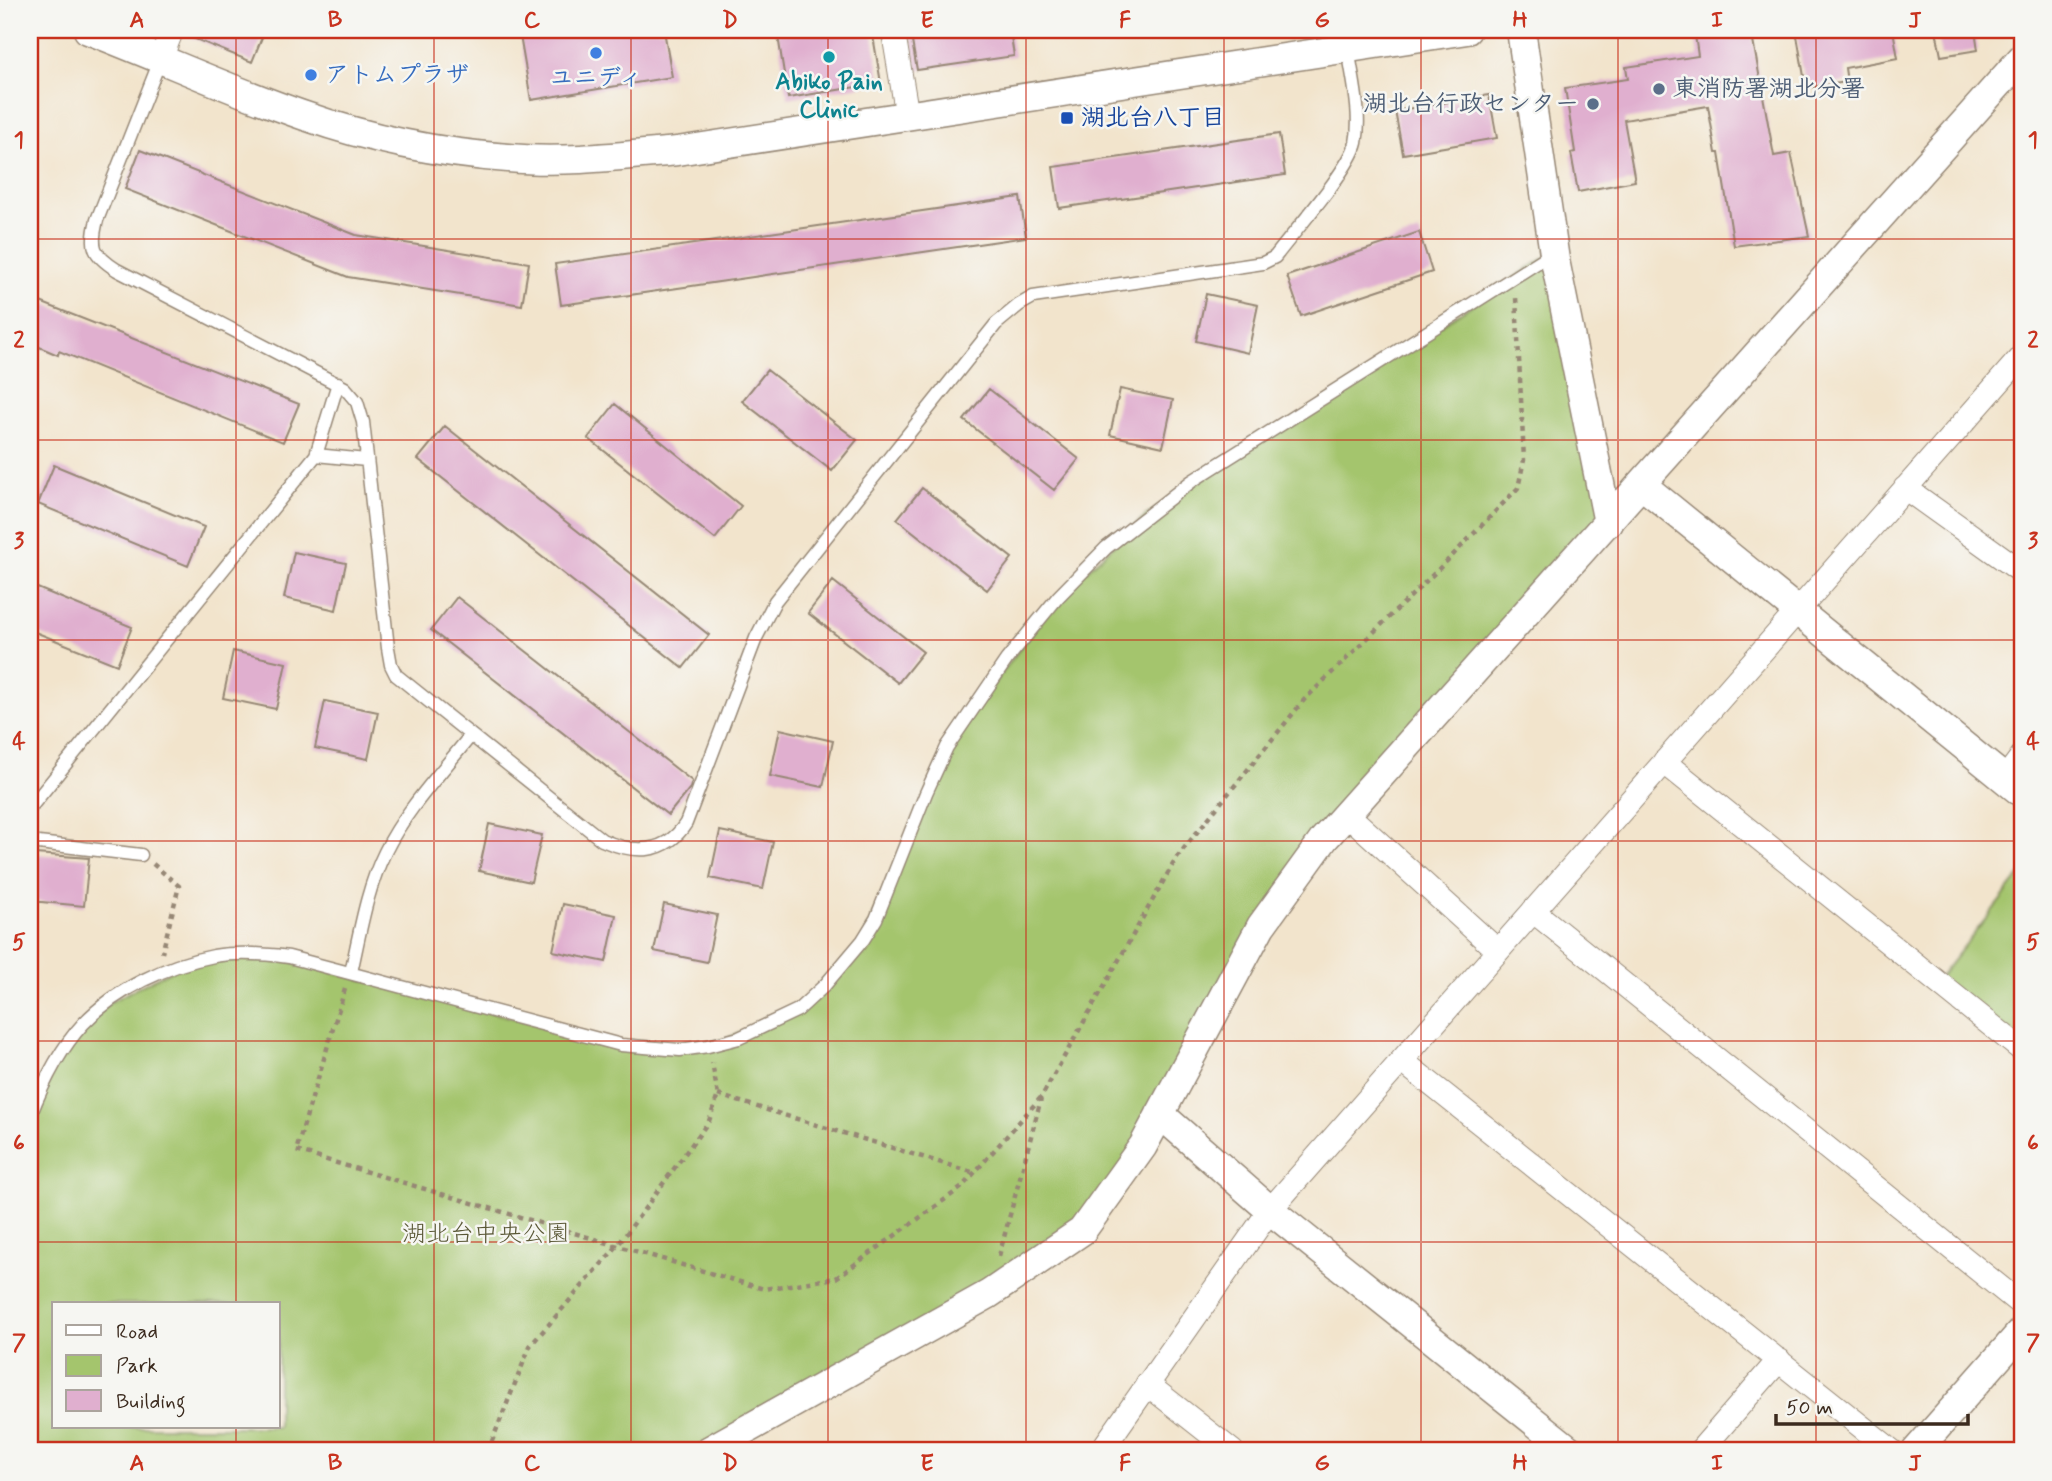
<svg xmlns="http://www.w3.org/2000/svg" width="2052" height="1481" viewBox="0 0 2052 1481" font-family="Mynerve,'Klee One',sans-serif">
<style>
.green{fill:#a4c56d;stroke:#707846;stroke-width:2;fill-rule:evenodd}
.building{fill:#e0afcf}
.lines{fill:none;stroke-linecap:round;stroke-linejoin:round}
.service-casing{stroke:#968775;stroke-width:15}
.minor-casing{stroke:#968775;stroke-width:25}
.tertiary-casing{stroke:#968775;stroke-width:31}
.path{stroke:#968775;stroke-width:4.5;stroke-dasharray:5 5;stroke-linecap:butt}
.service{stroke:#fff;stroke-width:12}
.minor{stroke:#fff;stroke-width:23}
.tertiary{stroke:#fff;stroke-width:28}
.grid{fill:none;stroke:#c8321e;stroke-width:2;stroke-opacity:0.55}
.shop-dot{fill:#3f7fe0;stroke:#f6f6f2;stroke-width:2.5}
.culture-dot{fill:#0f9aa8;stroke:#f6f6f2;stroke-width:2.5}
.service-dot{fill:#5c6f8a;stroke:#f6f6f2;stroke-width:2.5}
.transit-dot{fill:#1a4fb4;stroke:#f6f6f2;stroke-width:2.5}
.labels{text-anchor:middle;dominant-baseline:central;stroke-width:5;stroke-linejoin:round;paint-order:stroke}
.shop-label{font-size:24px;font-weight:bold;fill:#366cbe;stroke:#f6f6f2;text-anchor:start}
.culture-label{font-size:24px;font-weight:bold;fill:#0d838f;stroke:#f6f6f2}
.service-label{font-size:24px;font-weight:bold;fill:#4e5e75;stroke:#f6f6f2;text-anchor:start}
.transit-label{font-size:24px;font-weight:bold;fill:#164399;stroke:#f6f6f2;text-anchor:start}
.park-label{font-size:24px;fill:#5a5836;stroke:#f6f6f2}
.neatline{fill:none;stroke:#c8321e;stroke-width:2.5}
.grid-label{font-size:23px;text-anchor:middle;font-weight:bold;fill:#c8321e}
</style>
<rect width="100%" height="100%" fill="#f6f6f2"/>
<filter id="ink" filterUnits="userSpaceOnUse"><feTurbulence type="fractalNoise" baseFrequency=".0143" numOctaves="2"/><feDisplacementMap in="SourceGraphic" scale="14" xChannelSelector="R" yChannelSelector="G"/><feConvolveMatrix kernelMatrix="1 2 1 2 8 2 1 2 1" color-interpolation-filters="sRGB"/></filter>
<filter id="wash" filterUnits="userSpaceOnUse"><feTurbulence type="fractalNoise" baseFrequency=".00686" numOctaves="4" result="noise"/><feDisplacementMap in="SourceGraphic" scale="28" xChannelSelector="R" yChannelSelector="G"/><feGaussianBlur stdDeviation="1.57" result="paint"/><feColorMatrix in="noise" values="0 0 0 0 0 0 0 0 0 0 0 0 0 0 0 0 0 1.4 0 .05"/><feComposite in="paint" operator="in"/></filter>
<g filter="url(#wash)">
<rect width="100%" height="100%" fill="#f2e4cc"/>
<path class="green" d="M 1554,252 L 1608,523 L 1324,839 L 1082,1231 L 708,1451 L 30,1451 L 30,1116 L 47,1076 L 108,1003 L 183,964 L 266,955 L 621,1045 L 708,1046 L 798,1010 L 863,940 L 947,747 L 1058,597 L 1145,516 ZM 54,1304 L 278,1304 L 278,1427 L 54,1427 Z
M 2022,873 L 2022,1050 L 1937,981 Z"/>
<g id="blocks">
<path class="building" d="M 186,30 L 265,30 L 252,62 L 185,35 Z
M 519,30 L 664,30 L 672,77 L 531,100 Z
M 777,30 L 872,30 L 881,83 L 788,98 Z
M 910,30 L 1010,30 L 1014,56 L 917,70 Z
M 1728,30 L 1751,30 L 1774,156 L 1791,153 L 1809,236 L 1734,246 L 1719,153 L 1716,153 L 1708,106 L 1624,120 L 1635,181 L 1578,192 L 1571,153 L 1575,152 L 1565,88 L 1628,79 L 1626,67 L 1698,56 L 1695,35 Z
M 1796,30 L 1893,30 L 1898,58 L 1845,68 L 1847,82 L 1806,88 Z
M 1936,30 L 1975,30 L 1978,50 L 1941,56 Z
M 1489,95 L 1497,138 L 1403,154 L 1395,111 Z
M 1279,134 L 1285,175 L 1059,208 L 1053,167 Z
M 140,150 L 356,235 L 529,263 L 522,305 L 348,277 L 125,189 Z
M 1020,197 L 1026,237 L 561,305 L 555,264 Z
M 1419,232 L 1432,272 L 1301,316 L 1287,276 Z
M 1206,294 L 1258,305 L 1248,353 L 1196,341 Z
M 30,298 L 299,404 L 283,442 L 59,351 L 58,355 L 30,343 Z
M 767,370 L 857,440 L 832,471 L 742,401 Z
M 989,389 L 1079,459 L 1054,490 L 964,420 Z
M 1120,389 L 1173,400 L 1163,447 L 1110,435 Z
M 615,404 L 741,506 L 715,539 L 588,438 Z
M 445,426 L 709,635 L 683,668 L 418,459 Z
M 54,465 L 204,527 L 188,566 L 38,504 Z
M 922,488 L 1012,558 L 987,590 L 897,519 Z
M 294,552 L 346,563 L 336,610 L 284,598 Z
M 833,581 L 923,652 L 898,683 L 808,613 Z
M 30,585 L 132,627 L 117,665 L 30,630 Z
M 457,597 L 692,781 L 690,788 L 668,815 L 431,630 Z
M 233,651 L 286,663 L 276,709 L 223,698 Z
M 325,701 L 378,712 L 368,759 L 315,748 Z
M 780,729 L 833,741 L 823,787 L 770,776 Z
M 489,824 L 542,835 L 531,882 L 479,871 Z
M 720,831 L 773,842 L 763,889 L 710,878 Z
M 35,854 L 89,858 L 84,906 L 31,901 Z
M 563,904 L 616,915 L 606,962 L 553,951 Z
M 664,904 L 717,915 L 707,962 L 654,951 Z"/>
</g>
</g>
<g filter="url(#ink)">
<use href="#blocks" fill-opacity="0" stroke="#968775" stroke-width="2"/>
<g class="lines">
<defs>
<path id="service" d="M 161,58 L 97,220 C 90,247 93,255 117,270 L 345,388 L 357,402 L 363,422 L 388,648 L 391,665 L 396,675 L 602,840 C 634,854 666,855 686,823 L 756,638 L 775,601 L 996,324 L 1019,305 L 1033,297 L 1263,263 L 1275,257 C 1293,233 1350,169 1356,143 C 1362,113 1352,77 1348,47
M 316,455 L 366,460
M 30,808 L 316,455 L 338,383
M 30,842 L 141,855
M 351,972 C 360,932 367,888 385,852 C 406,809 442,772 471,735
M 30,1116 C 43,1083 59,1050 83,1024 C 116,989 167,965 214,956 C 238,952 265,954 289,957 L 621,1045 L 680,1050 L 708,1046 L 739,1038 L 798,1010 L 825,985 L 863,940 L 876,919 L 926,793 L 947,747 L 1007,659 L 1058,597 L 1106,548 L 1192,481 L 1554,252"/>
<path id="minor" d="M 893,30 L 907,114
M 161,58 L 172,30
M 1905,488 L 2022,572
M 1664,762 L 2022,1050
M 2005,779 L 2022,756
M 1347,814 L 1498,951
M 1533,911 L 2022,1305
M 1402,1061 L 1892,1451
M 1147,1384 L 1232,1451
M 1101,1451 L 1270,1210 L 2022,356
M 1700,1451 L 1779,1360"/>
<path id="tertiary" d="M 88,30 C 161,58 232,91 305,116 C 370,139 440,153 508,158 C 564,163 621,156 677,151 L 1467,30
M 1521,30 L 1555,260 L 1608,523
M 1642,485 L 2022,793
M 1160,1114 L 1270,1210 L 1571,1451
M 708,1451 L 989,1294 L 1082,1231 L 1143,1146 L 1261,926 L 1324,839 L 2022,58
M 1916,1451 L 2022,1331"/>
</defs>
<use href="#service" class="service-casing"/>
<use href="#minor" class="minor-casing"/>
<use href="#tertiary" class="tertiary-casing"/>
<path class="path" d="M 153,864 L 179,886 L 162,953
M 345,989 L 296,1151 L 764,1289 L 836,1278 L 961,1188 L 1042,1096 L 1177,857 L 1304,700 L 1450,558 L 1518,488 L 1524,460 L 1516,297
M 718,1095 L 975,1173
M 999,1256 L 1041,1099
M 488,1451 L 530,1346 L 618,1245 L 709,1121 L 718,1095 L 712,1063"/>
<use href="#service" class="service"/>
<use href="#minor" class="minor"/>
<use href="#tertiary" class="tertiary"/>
</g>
</g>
<path class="grid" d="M 236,30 L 236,1304M 434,30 L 434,1451M 631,30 L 631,1451M 828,30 L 828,1451M 1026,30 L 1026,1451M 1224,30 L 1224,1451M 1421,30 L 1421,1451M 1618,30 L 1618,1451M 1816,30 L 1816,1451M 30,239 L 2022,239M 30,440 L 2022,440M 30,640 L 2022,640M 30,841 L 2022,841M 30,1041 L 2022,1041M 30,1242 L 2022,1242M 236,1427 L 236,1451"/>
<g class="shop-dot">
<circle cx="596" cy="53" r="7"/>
<circle cx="311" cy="75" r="7"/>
</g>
<circle class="culture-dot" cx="829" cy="57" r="7"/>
<g class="service-dot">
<circle cx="1659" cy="89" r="7"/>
<circle cx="1593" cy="104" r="7"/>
</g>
<rect class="transit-dot" x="1060" y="111" width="14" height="14" rx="3.5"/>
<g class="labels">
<g class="shop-label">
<text x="325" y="75">アトムプラザ</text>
<text x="596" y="78" text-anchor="middle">ユニディ</text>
</g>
<g class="culture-label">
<text x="829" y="82">Abiko Pain<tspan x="829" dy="28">Clinic</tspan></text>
</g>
<g class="service-label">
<text x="1673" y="89">東消防署湖北分署</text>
<text x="1579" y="104" text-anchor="end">湖北台行政センター</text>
</g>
<g class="transit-label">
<text x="1081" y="118">湖北台八丁目</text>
</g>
<g class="park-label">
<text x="486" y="1234">湖北台中央公園</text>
</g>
</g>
<rect width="2052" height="1481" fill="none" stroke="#f6f6f2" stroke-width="77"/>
<rect x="52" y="1302" width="228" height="126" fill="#f6f6f2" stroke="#aba49d" stroke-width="2"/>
<rect x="66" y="1325" width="35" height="10" fill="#ffffff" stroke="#aba49d" stroke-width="2"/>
<text x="116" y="1338" font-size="21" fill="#3b2a1e">Road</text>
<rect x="66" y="1355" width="35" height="21" fill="#a4c56d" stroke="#aba49d" stroke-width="2"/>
<text x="116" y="1372" font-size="21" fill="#3b2a1e">Park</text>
<rect x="66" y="1390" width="35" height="21" fill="#e0afcf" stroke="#aba49d" stroke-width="2"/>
<text x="116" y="1408" font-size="21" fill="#3b2a1e">Building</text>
<path d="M1776 1414v10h192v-10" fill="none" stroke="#3b2a1e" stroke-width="3.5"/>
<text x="1786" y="1414" font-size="21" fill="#3b2a1e" stroke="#f6f6f2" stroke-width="5" paint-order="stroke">50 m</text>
<rect x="38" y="38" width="1976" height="1404" class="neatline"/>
<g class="grid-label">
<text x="137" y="27">A</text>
<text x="335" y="27">B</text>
<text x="532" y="27">C</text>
<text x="730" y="27">D</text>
<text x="927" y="27">E</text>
<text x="1125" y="27">F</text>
<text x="1322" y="27">G</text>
<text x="1520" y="27">H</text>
<text x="1717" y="27">I</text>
<text x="1915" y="27">J</text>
<text x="19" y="147">1</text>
<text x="2033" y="147">1</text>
<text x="19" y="347">2</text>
<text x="2033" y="347">2</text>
<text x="19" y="548">3</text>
<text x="2033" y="548">3</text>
<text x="19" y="748">4</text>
<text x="2033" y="748">4</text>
<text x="19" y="949">5</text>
<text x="2033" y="949">5</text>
<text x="19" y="1150">6</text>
<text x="2033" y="1150">6</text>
<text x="19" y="1350">7</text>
<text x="2033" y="1350">7</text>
<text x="137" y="1470">A</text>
<text x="335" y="1470">B</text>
<text x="532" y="1470">C</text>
<text x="730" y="1470">D</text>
<text x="927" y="1470">E</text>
<text x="1125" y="1470">F</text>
<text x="1322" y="1470">G</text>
<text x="1520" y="1470">H</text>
<text x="1717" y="1470">I</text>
<text x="1915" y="1470">J</text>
</g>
</svg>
